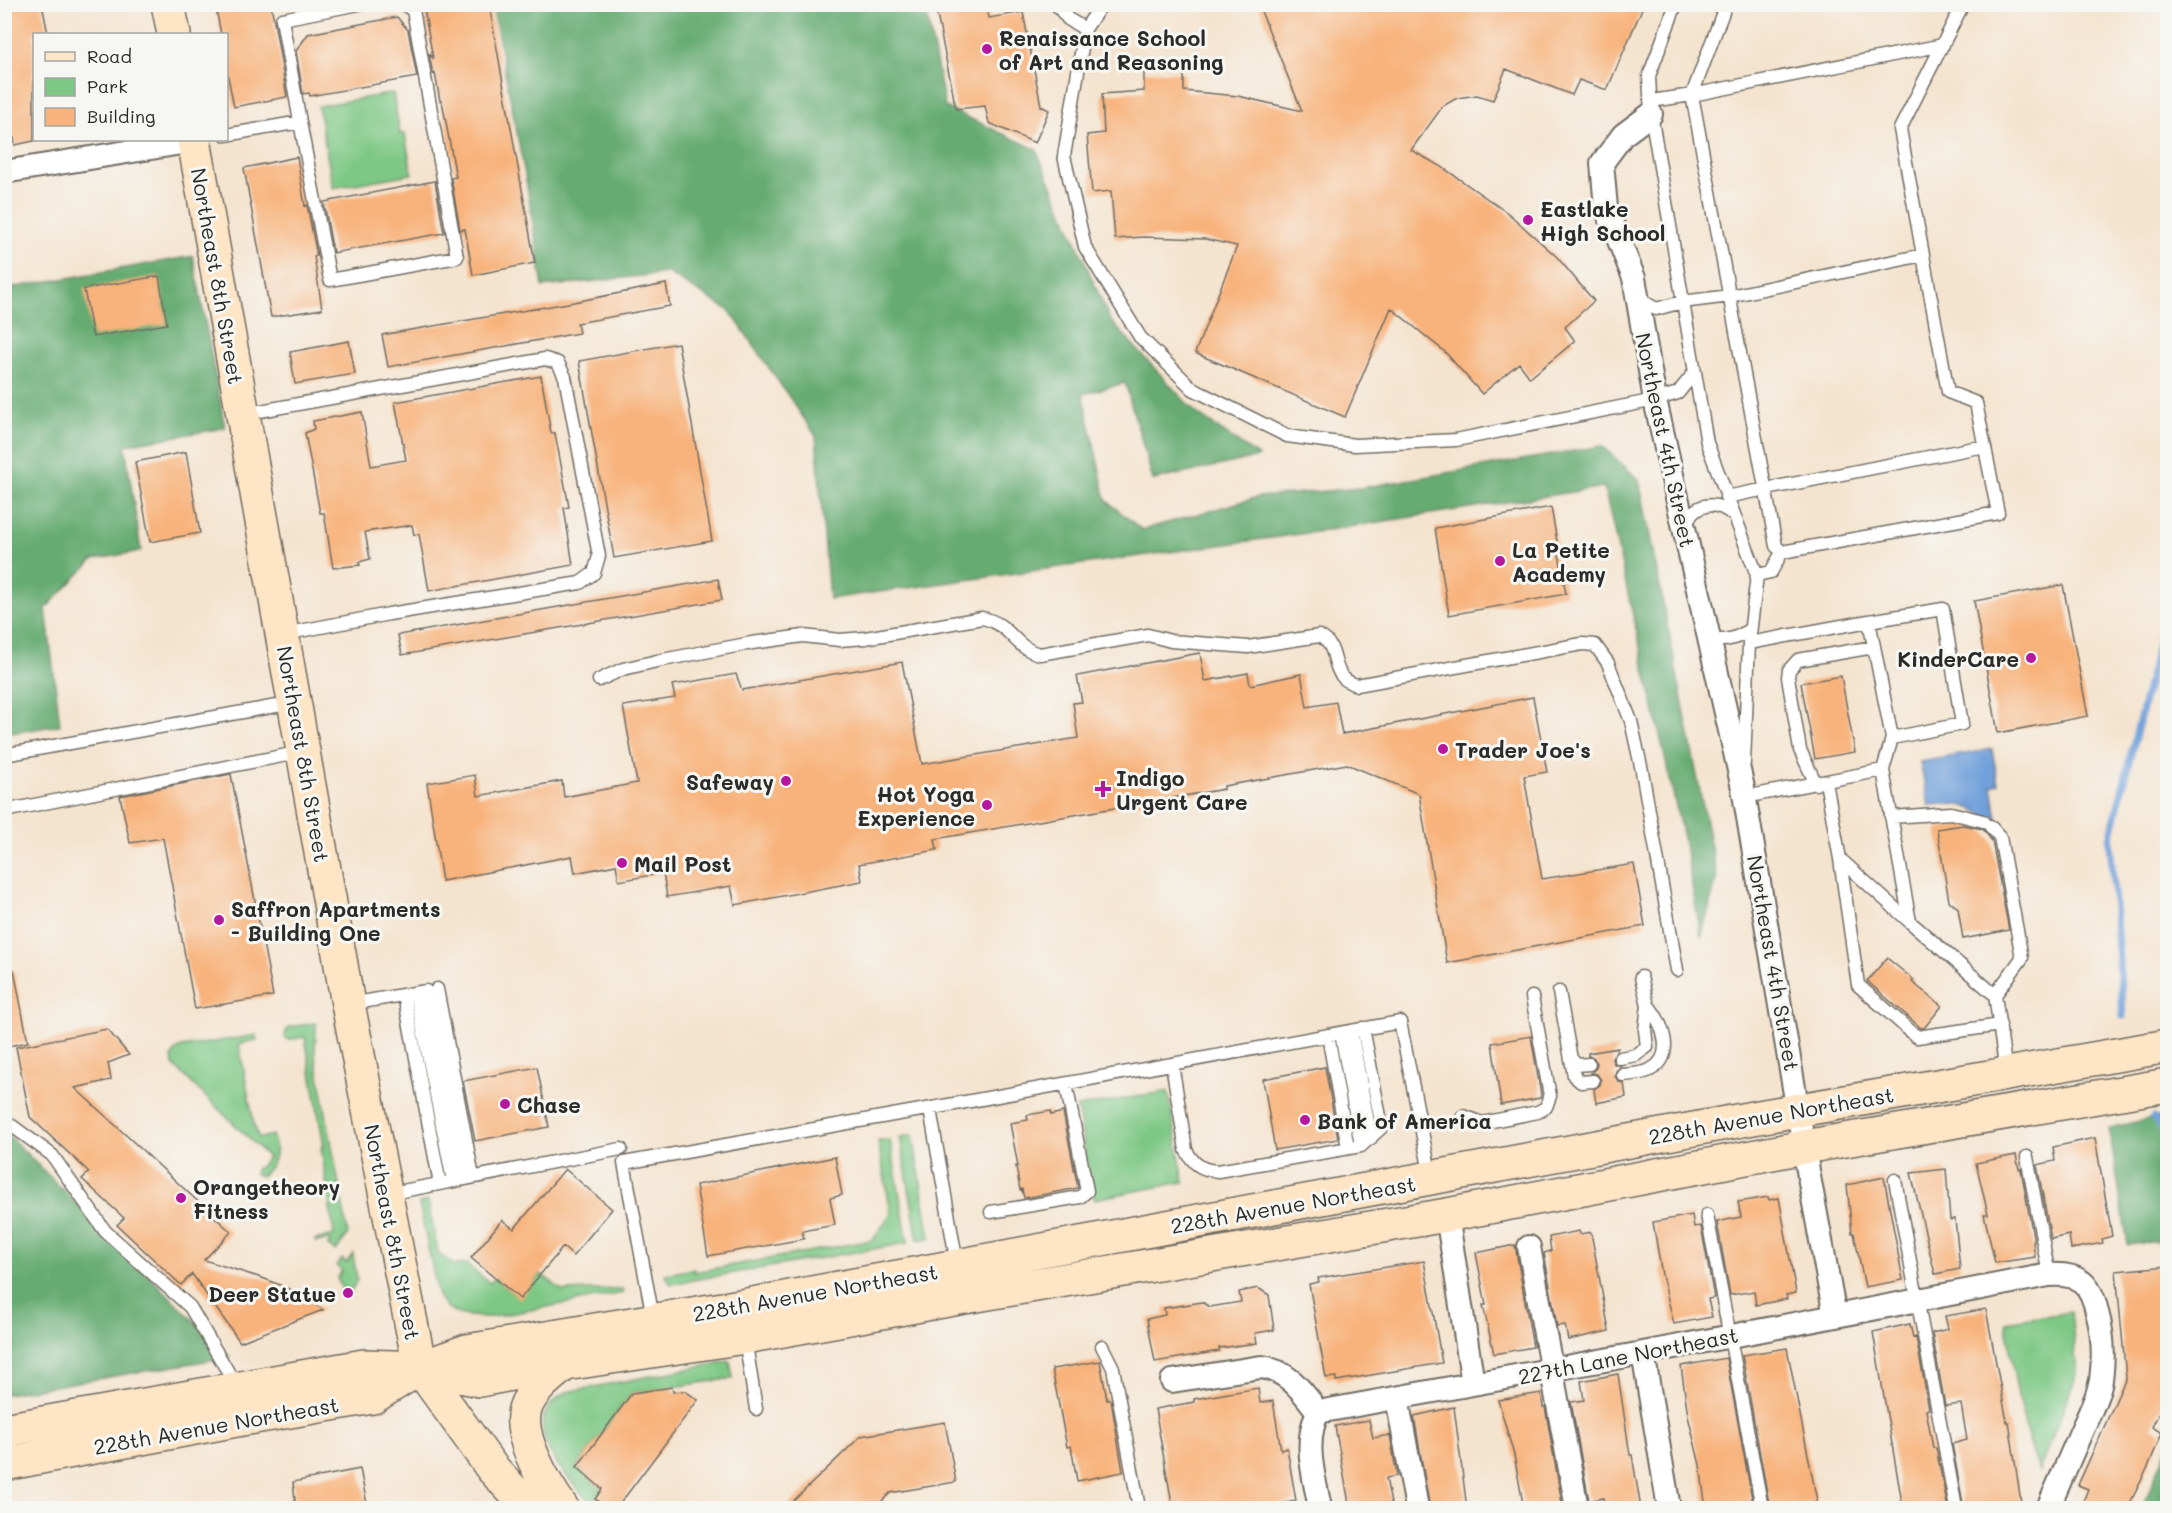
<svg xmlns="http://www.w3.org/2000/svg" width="2172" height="1513" viewBox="0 0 2172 1513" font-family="Mali,sans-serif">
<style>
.green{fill:#7ec885;stroke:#547a58;stroke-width:1.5}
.forest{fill:#66ac72;stroke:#486c4e;stroke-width:1.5}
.water{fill:#71a0da;stroke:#4e6682;stroke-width:1.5}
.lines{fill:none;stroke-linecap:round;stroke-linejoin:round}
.stream{stroke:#71a0da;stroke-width:7}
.building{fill:#f8b37c}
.lane-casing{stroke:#716c64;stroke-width:15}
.street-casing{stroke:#716c64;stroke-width:26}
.secondary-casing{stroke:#716c64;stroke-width:36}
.lane{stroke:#fff;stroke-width:12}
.street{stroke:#fff;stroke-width:22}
.secondary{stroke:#fde5c5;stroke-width:33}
.poi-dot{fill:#b5179e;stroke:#f6f6f2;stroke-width:2}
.labels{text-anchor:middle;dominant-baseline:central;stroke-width:6;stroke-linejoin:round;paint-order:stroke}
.poi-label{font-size:21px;font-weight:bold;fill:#2b2b2b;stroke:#f6f6f2;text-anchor:start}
.street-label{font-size:21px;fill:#2b2b2b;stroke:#f6f6f2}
</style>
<rect width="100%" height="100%" fill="#f6f6f2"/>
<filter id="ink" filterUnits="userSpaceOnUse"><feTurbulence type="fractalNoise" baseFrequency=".0167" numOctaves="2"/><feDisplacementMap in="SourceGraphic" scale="12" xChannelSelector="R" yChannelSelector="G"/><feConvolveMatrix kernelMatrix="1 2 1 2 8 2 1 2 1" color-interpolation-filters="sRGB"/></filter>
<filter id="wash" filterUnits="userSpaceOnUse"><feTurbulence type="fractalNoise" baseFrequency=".008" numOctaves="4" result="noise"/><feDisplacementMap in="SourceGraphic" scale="24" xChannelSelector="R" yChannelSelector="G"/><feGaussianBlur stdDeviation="1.35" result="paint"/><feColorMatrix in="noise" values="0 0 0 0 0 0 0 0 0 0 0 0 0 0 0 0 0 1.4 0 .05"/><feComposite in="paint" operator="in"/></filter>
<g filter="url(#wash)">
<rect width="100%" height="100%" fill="#f4e4cf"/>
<path class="green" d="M 393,93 L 400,134 L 405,134 L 412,174 L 333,188 L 318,106 Z
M 316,1023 L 315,1053 L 348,1234 L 336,1251 L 328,1246 L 330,1240 L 315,1242 L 315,1240 L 334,1235 L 321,1147 L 324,1146 L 305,1037 L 288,1040 L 285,1038 L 286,1031 L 290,1027 Z
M 256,1035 L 257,1040 L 239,1044 L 254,1125 L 259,1138 L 272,1135 C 279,1149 275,1167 261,1176 L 255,1174 L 256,1168 L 260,1167 L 268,1157 L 173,1065 L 172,1057 L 177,1049 L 182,1047 Z
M 1168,1091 L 1184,1182 L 1094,1199 L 1077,1107 Z
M 913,1135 L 930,1238 L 918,1240 L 900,1137 Z
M 890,1140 L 908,1243 L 671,1284 L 665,1274 L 694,1269 L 695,1272 L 873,1240 L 891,1213 L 878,1141 Z
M 428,1201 L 438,1253 L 454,1265 L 466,1264 L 490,1283 L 495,1278 L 520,1298 L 541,1274 L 563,1291 L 622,1289 L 624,1293 L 492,1317 L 478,1317 L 458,1314 L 447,1308 L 438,1296 L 419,1203 Z
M 353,1254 L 357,1280 L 351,1291 L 342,1290 L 337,1278 L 342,1271 L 337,1266 L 342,1259 L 346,1263 Z
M 2071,1312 L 2077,1374 L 2039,1471 C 2021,1422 2013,1373 2006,1322 Z
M 730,1361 L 733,1378 L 632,1393 L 577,1467 L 602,1489 L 595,1499 L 608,1508 L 596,1508 C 569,1480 509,1423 567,1392 Z"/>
<path class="forest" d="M 492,5 L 925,5 L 945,107 L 1036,149 L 1110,320 L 1195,412 L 1259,457 L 1153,480 L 1125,383 L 1083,394 L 1106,500 L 1142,530 L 1258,497 L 1360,488 L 1602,446 L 1639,480 L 1717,878 L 1701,937 L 1686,851 L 1604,487 L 1322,531 L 829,599 L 816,436 L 730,311 L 668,273 L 543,287 L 525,175 Z
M 193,256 L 225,428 L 125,445 L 141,551 L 93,560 L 46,608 L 60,725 L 5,734 L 5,289 Z
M 2167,1115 L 2167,1240 L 2128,1245 L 2109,1128 Z
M 5,1132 L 230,1357 L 5,1394 Z
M 2167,1449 L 2167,1508 L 2142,1508 Z"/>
<path class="water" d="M 1992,749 L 1998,784 L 1992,786 L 1998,826 C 1974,805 1960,802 1929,805 L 1920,762 Z"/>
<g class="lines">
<path class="stream" d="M 2123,1016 L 2110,839 L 2168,604
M 2153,1118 L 2168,1134"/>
</g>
<g id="blocks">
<path class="building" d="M 4,4 L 42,4 L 48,34 L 34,34 L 34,141 L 15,145 L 14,138 L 4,140 Z
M 215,4 L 271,4 L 287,97 L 234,107 L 226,67 L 226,34 L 221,34 Z
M 423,4 L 489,4 L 535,263 L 473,275 L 465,229 L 460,230 L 451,178 L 456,177 L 442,101 L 440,101 L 435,73 L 433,74 L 429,54 L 433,58 Z
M 948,4 L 986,4 L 989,18 L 1023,12 L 1041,106 L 1049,110 L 1035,143 L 989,123 L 985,106 L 956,109 L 936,10 Z
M 1258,4 L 1644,4 L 1607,90 L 1579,80 L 1572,95 L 1506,69 L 1493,100 L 1477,95 L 1457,98 L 1443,106 L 1411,150 L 1442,167 L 1509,214 L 1557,257 L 1594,301 L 1565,327 L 1575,341 L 1530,378 L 1519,363 L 1482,394 L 1445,352 L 1391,308 L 1345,417 L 1195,353 L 1237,246 L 1205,239 L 1144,237 L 1115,239 L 1111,191 L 1092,193 L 1087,135 L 1104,133 L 1102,94 L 1144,91 L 1144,71 L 1184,73 L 1184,91 L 1238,96 L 1302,111 Z
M 397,17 L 408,30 L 417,77 L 310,96 L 309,93 L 303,94 L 296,51 L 308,34 Z
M 297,157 L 305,206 L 307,205 L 317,256 L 314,256 L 322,309 L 271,317 L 244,168 Z
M 435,181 L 444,233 L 333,253 L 324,202 Z
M 159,276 L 167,324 L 93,337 L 84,289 Z
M 666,284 L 670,306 L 577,323 L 579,333 L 388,367 L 382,335 L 387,334 L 574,302 Z
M 349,341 L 355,374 L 295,384 L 290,352 Z
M 678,343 L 712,541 L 614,558 L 579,361 Z
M 541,376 L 551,433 L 555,433 L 569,507 L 564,508 L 573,565 L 429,591 L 419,534 L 414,535 L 412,525 L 365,532 L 370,559 L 359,562 L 360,565 L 333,568 L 324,513 L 320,513 L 305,433 L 314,429 L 313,421 L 362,412 L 371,466 L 406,460 L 395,402 Z
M 186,452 L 200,533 L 150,542 L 135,462 Z
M 1551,507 L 1566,594 L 1449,615 L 1435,528 Z
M 718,579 L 722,600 L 402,655 L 398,635 Z
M 2063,585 L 2088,716 L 1998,733 L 1974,601 Z
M 1200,653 L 1205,681 L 1248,673 L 1250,685 L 1301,674 L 1307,707 L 1336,702 L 1342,734 L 1533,697 L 1547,772 L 1524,776 L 1542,879 L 1634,864 L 1645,926 L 1447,963 L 1419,794 L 1347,764 L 1224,786 L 1224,789 L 935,839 L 937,850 L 859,864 L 862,881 L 735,905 L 731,886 L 667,897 L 663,873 L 619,881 L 616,865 L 575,873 L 572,856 L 442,881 L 427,783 L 475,775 L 478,796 L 562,781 L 564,797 L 637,783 L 623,706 L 675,698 L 672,685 L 736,674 L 742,690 L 902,662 L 922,764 L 1078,738 L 1073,703 L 1082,702 L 1077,676 Z
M 1841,676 L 1855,752 L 1815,759 L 1801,683 Z
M 231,774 L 273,996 L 195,1009 L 163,838 L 130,843 L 120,796 Z
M 1963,825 L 1983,829 L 1992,841 L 2009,930 L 1963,939 L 1958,908 L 1949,901 L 1937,829 Z
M 1887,958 L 1914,980 L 1912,982 L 1942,1006 L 1924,1028 L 1921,1028 L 1867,981 Z
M 4,970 L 14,970 L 28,1042 L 4,1047 Z
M 107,1029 L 129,1055 L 108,1063 L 111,1080 L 75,1088 L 231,1232 L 204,1260 L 265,1279 L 299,1293 L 323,1310 L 240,1342 L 192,1274 L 181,1285 L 117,1225 L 124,1218 L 82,1179 L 89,1172 L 30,1117 L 16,1047 Z
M 1531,1036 L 1541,1095 L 1540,1098 L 1501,1105 L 1492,1043 Z
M 1618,1048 L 1612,1059 L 1614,1064 L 1621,1066 L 1616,1071 L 1615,1076 L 1619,1082 L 1624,1083 L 1626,1097 L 1596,1103 L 1594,1089 L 1600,1085 L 1601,1080 L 1597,1074 L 1591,1073 L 1596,1068 L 1597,1063 L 1593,1057 L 1588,1056 L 1588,1053 Z
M 537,1067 L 549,1127 L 475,1141 L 463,1081 Z
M 1325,1067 L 1338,1139 L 1275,1150 L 1263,1079 Z
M 1050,1111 L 1051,1115 L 1063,1112 L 1078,1188 L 1024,1198 L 1022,1189 L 1020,1190 L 1016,1166 L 1018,1166 L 1010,1123 L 1028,1120 L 1027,1115 Z
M 2095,1138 L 2112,1236 L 2102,1239 L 2103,1243 L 2071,1249 L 2069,1235 L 2051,1239 L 2037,1165 L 2055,1161 L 2053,1147 Z
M 2016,1155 L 2019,1169 L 2021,1169 L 2034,1242 L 2033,1242 L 2035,1257 L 1995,1263 L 1984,1214 L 1988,1214 L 1976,1163 Z
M 835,1157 L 842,1195 L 830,1198 L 835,1225 L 802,1231 L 804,1239 L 708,1256 L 696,1185 Z
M 565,1169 L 612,1209 L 573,1256 L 563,1247 L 520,1299 L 471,1258 L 502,1220 L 514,1229 Z
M 1946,1169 L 1950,1220 L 1955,1219 L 1960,1269 L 1935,1274 L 1911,1173 Z
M 1884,1177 L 1903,1280 L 1865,1287 L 1854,1233 L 1852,1233 L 1847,1185 Z
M 1768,1197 L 1769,1200 L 1779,1198 L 1796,1293 L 1786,1295 L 1787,1299 L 1756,1305 L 1754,1291 L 1730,1295 L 1717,1222 L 1741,1217 L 1738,1202 Z
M 1692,1215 L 1694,1227 L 1701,1226 L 1714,1298 L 1708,1299 L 1712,1317 L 1674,1324 L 1662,1275 L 1653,1222 Z
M 1579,1231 L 1580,1234 L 1591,1232 L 1609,1331 L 1568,1340 L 1565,1325 L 1557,1326 L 1544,1253 L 1551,1251 L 1549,1237 Z
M 1515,1245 L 1533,1347 L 1494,1354 L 1483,1305 L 1486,1305 L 1476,1253 Z
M 1424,1261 L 1442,1363 L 1336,1381 L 1336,1377 L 1326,1378 L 1309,1284 L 1319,1282 L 1318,1278 Z
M 2168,1266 L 2168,1395 L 2152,1427 L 2162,1433 L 2148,1467 L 2127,1509 L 2080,1509 L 2088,1489 L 2078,1485 L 2126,1378 L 2116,1271 Z
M 1258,1288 L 1269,1295 L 1274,1330 L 1255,1333 L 1257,1343 L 1219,1348 L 1219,1351 L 1155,1362 L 1147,1319 L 1165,1315 L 1164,1308 L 1184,1305 L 1202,1302 L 1210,1307 L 1241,1302 L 1239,1292 Z
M 1986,1309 L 2007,1422 L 2009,1422 L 2022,1509 L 1964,1509 L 1952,1444 L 1967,1440 L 1961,1404 L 1945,1406 L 1932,1333 L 1948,1329 L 1945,1316 Z
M 1910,1324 L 1913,1338 L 1916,1337 L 1929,1409 L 1926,1410 L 1933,1448 L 1936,1448 L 1948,1509 L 1903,1509 L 1873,1332 Z
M 1787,1348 L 1817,1501 L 1783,1509 L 1770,1509 L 1742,1355 Z
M 1726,1358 L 1754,1509 L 1706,1509 L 1700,1465 L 1688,1416 L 1681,1366 Z
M 1100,1361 L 1107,1400 L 1111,1400 L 1123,1472 L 1077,1481 L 1071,1446 L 1067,1447 L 1052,1369 Z
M 1618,1374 L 1630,1455 L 1632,1455 L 1641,1509 L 1605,1509 L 1603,1498 L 1589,1501 L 1571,1402 L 1584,1400 L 1581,1381 Z
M 672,1387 L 673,1392 L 685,1391 L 698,1400 L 616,1509 L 608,1509 L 595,1499 L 602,1489 L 577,1467 L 632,1393 Z
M 1258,1388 L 1260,1403 L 1273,1401 L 1281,1450 L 1287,1448 L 1296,1501 L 1254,1509 L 1173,1509 L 1155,1409 L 1194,1402 L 1194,1399 Z
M 1541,1393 L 1543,1407 L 1545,1407 L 1563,1509 L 1524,1509 L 1514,1455 L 1498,1400 Z
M 1454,1407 L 1467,1509 L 1430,1509 L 1414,1416 Z
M 1369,1420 L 1373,1438 L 1390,1435 L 1397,1476 L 1386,1478 L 1392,1509 L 1350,1509 L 1335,1426 Z
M 945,1422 L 956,1482 L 890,1493 L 874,1509 L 785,1509 L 861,1436 Z
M 360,1469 L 368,1509 L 296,1509 L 293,1482 Z"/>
</g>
</g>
<g filter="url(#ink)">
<use href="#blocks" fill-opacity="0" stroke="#716c64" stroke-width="1.5"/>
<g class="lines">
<defs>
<path id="lane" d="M 1056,4 L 1068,19 L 1085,29
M 1102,4 L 1085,29 L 1064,156 L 1085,247 L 1140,337 L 1193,389 L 1287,436 L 1355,445 L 1456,440 L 1655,400 L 1678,393 L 1694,373
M 1676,4 L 1649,76 L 1651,114 L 1707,443 L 1757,575 L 1749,643 L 1744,763
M 1726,4 L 1692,95 L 1776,546 L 1782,552
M 1651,101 L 1692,95 L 1943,45
M 300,122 L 330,280 L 457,257 L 413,10 L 403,4
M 226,135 L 300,122 L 282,19 L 359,4
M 1640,293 L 1644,302 L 1656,309 L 1682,302 L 1730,296 L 1923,255
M 244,414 L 545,359 L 558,363 L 565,377 L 599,556 L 594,573 L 580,583 L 389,614 L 284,634
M 1726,497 L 1984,446
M 1686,525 C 1694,502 1716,500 1733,515
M 1782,552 L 1998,513 L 1976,403 L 1948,392 L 1900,129 L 1963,4
M 1757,575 L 1771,572 L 1782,552
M 1869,621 L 1943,609 L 1962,724 L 1892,738
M 1709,635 L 1713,640 C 1729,641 1738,638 1750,629
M 1749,643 L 1869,621 L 1892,738 L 1883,770
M 599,680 L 623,669 L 657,661 L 752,643 L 803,636 L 840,640 L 865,638 L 982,618 C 1012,624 1013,648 1040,654 L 1148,635 L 1171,641 L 1248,647 L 1319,636 C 1343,647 1326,677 1357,685 L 1582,644 L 1595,645 L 1608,663 L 1631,721 L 1642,771 L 1677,970
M 4,755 L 293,703
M 1826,782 L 1840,859 L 1910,922
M 1816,784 L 1800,750 L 1788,677 L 1789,670 L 1798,660 L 1874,647
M 1745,797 L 1883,770 L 1910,922 L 1995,995 L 2006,1072
M 4,811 L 302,752
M 1891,817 L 1951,813 L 1983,821
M 1990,826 L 2000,837 L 2022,958 L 1995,995
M 1840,859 L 1858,985 L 1917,1037 L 2000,1025
M 437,989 L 473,1177
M 1559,992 L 1574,1076 L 1581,1082 L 1593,1081
M 416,993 L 453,1181
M 404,995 L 440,1184
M 350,1004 L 426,991 L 462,1179
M 1351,1031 L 1371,1138
M 1341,1033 L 1361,1146
M 1328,1035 L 1348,1148
M 1571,1058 L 1576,1065 L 1589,1064
M 1620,1058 L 1636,1055 L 1647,1047 L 1645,1030 L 1648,1005 L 1641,977
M 1172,1064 L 1186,1150 C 1194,1165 1202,1170 1218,1171 L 1361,1146 L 1382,1127 L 1363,1028
M 1623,1075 C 1631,1074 1643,1074 1650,1070 C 1677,1057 1662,1022 1648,1005
M 930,1109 L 957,1264
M 1463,1116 L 1482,1123 L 1538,1112 L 1546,1107 L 1550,1096 L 1532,997
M 4,1120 L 52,1155 L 105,1231 L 190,1307 L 237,1387
M 2027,1157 L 2049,1275
M 1895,1180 L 1956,1508
M 387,1194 L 621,1149
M 991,1212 L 1080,1197 L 1087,1191 L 1066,1084
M 1707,1215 L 1762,1508
M 653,1318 L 624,1163 L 949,1105 L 1400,1022 L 1431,1177
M 745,1338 L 756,1409
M 1102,1346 L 1113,1368 L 1139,1508"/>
<path id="street" d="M 1651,114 L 1623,135 L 1602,163 L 1606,208 L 1634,278 L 1655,400 L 1743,788 L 1810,1182 L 1835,1316
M 4,172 L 194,141
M 1447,1215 L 1473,1384
M 1529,1247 L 1577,1508
M 1643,1353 L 1669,1508
M 1172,1381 L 1261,1367 C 1288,1370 1303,1392 1318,1412 L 1643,1353 L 2049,1275 C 2079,1273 2091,1283 2097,1312 C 2103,1333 2104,1358 2101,1380 C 2098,1398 2088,1416 2081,1432 C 2070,1458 2059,1483 2048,1508
M 1397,1398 L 1417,1508
M 1318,1412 C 1303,1443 1314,1476 1320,1508"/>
<path id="secondary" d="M 168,4 L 174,34
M 194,140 L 348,1004 L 420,1368 L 492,1468 L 529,1508
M 4,1430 L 364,1366 L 420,1368 L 480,1380 L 565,1364 L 745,1337 L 959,1298 L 1447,1215 L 1804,1147 L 2168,1085
M 4,1464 L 242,1419 L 373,1397 L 420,1368 L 467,1351 L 747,1305 L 1753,1118 L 2168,1046
M 562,1508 C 546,1486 517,1437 525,1409 C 531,1390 550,1376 565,1364"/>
</defs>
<use href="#lane" class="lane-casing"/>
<use href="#street" class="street-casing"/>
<use href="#secondary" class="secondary-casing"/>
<use href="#lane" class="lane"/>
<use href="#street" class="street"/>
<use href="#secondary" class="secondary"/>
</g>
</g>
<g class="poi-dot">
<circle cx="987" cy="49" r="6"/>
<circle cx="1528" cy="220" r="6"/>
<circle cx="1500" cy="561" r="6"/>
<circle cx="2031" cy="658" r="6"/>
<circle cx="1443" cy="749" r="6"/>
<circle cx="786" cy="781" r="6"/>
<path d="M1100 780h6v6h6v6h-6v6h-6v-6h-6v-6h6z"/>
<circle cx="987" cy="805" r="6"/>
<circle cx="622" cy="863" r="6"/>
<circle cx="219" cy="920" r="6"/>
<circle cx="505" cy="1104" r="6"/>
<circle cx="1305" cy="1120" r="6"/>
<circle cx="181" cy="1198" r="6"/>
<circle cx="348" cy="1293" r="6"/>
</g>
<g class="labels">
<g class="poi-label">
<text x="999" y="37">Renaissance School<tspan x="999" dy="24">of Art and Reasoning</tspan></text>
<text x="1540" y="208">Eastlake<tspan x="1540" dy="24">High School</tspan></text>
<text x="1512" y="549">La Petite<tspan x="1512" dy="24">Academy</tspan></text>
<text x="2019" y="658" text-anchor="end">KinderCare</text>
<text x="1455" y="749">Trader Joe's</text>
<text x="1116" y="777">Indigo<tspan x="1116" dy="24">Urgent Care</tspan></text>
<text x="774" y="781" text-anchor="end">Safeway</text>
<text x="975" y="793" text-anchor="end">Hot Yoga<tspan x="975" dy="24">Experience</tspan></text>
<text x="634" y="863">Mail Post</text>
<text x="231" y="908">Saffron Apartments<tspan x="231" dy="24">- Building One</tspan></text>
<text x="517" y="1104">Chase</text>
<text x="1317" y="1120">Bank of America</text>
<text x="193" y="1186">Orangetheory<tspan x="193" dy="24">Fitness</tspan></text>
<text x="336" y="1293" text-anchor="end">Deer Statue</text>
</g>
<g class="street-label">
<text transform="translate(218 276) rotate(80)">Northeast 8th Street</text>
<text transform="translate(1666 440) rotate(78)">Northeast 4th Street</text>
<text transform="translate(304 754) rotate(80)">Northeast 8th Street</text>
<text transform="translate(1774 963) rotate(80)">Northeast 4th Street</text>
<text transform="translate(1771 1115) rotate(-10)">228th Avenue Northeast</text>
<text transform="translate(1293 1204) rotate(-10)">228th Avenue Northeast</text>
<text transform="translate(393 1232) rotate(79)">Northeast 8th Street</text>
<text transform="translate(815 1292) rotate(-10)">228th Avenue Northeast</text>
<text transform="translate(1628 1355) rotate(-11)">227th Lane Northeast</text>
<text transform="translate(216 1425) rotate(-10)">228th Avenue Northeast</text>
</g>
</g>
<rect width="2172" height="1513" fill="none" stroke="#f6f6f2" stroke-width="24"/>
<rect x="33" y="33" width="195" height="108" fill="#f6f6f2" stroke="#a5a5a2" stroke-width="1.5"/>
<rect x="45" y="52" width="30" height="9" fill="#fde5c5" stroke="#a5a5a2" stroke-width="1.5"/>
<text x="87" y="63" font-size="18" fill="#2b2b2b">Road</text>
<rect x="45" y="78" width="30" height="18" fill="#7ec885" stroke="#a5a5a2" stroke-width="1.5"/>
<text x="87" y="93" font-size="18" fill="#2b2b2b">Park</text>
<rect x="45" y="108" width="30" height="18" fill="#f8b37c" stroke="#a5a5a2" stroke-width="1.5"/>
<text x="87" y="123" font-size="18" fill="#2b2b2b">Building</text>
</svg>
